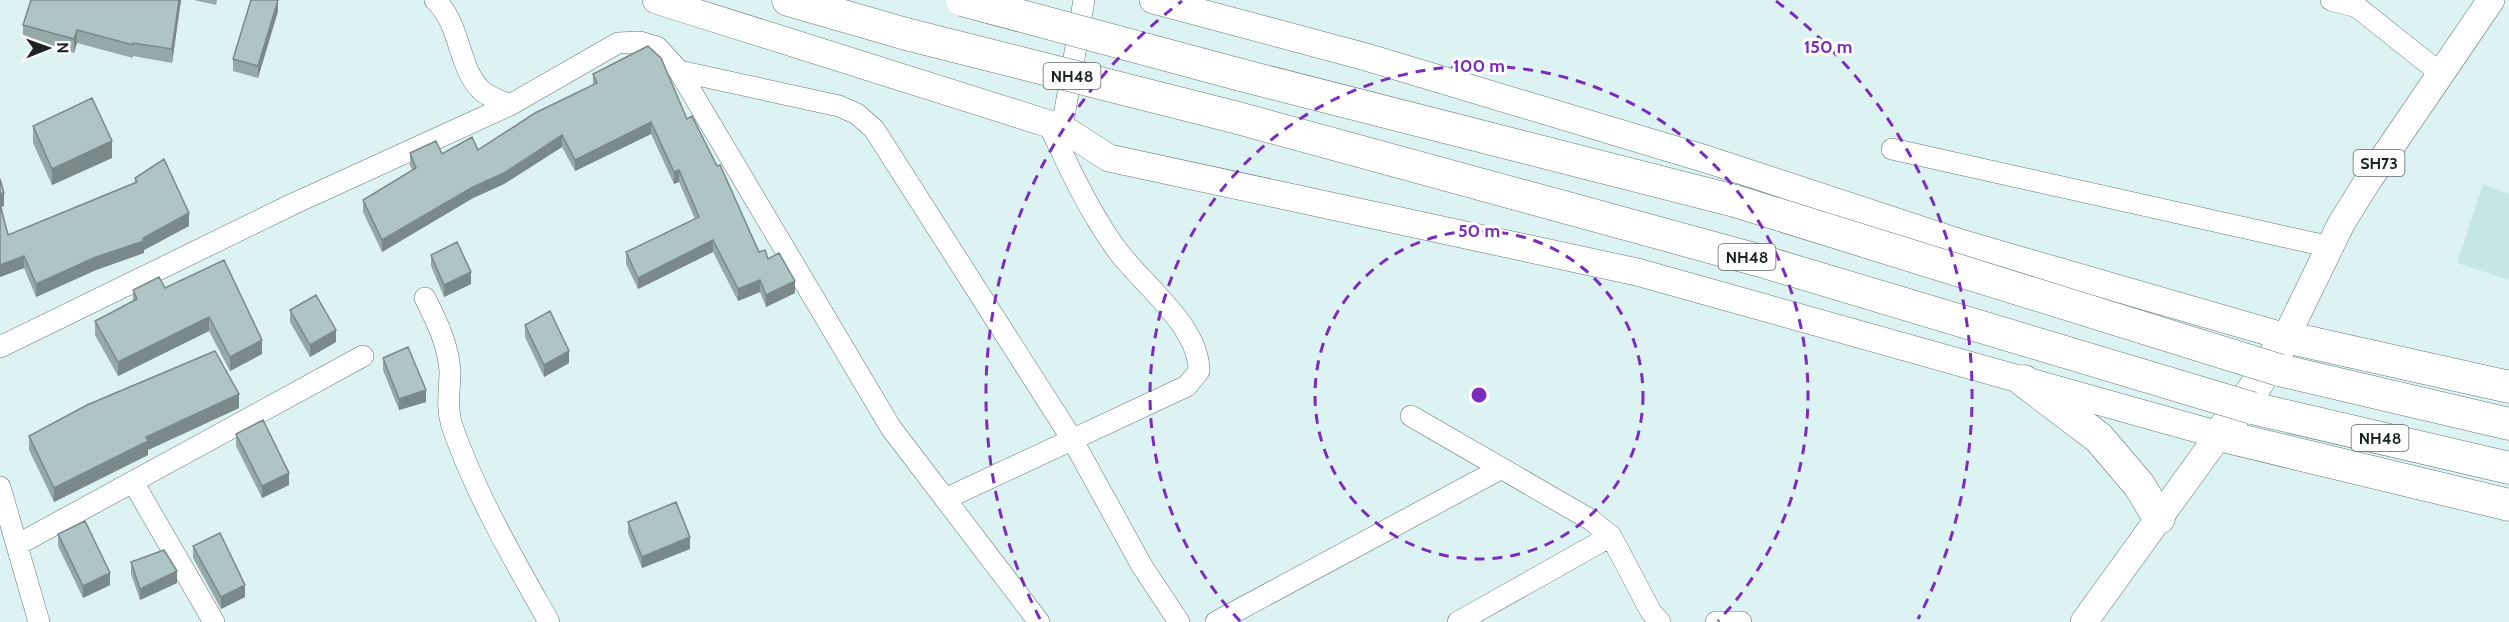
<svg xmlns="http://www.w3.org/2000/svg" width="2509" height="622" viewBox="0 0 2509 622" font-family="Cabin,sans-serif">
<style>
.built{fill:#c7e6e6}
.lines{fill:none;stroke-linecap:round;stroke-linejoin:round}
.minor-casing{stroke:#617575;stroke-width:22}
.major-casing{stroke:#617575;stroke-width:28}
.highway-casing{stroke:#617575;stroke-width:33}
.minor{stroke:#fff;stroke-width:21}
.major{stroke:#fff;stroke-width:27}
.highway{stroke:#fff;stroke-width:32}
.highway-bridge-casing{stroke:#617575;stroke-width:33;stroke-linecap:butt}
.highway-bridge{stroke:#fff;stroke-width:32}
.wall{fill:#96a9a9}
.shaded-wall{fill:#7a8989}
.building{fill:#afc4c4;stroke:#7a8989;stroke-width:1.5}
.ring{fill:none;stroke:#7b2cbf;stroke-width:3;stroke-dasharray:10 8}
.labels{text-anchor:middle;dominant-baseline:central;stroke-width:6;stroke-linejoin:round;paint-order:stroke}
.shield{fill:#fff;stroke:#5f6565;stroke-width:1.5}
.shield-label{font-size:16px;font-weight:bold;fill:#1b2323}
.centre{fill:#7b2cbf;stroke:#fff;stroke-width:3}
.ring-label{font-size:18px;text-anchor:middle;font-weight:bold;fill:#7b2cbf;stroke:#fff;stroke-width:6;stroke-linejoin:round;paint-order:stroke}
</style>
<rect width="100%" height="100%" fill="#ddf3f3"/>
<path class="built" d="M 2483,184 L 2509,194 L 2509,280 L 2457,263 Z"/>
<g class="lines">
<defs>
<path id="minor" d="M 435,0 C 461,24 458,68 481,90 C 488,97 501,101 510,105
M 2331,0 L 2357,7 L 2440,73
M 679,71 L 839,106 L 857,114 L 874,129 L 1072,439 L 1142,566 L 1179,622
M 1062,128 L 1084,0
M 1892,149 L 2331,247
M 425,298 C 437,322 448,344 450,371 C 450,390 446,407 452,426 C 476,495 513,558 549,622
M 0,347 L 293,204 L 510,105 L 618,43 L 640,42 L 657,47 L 679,71 L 891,428 L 1039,622
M 1411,416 L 1591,520 L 1611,536 L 1651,612 L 1660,622
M 133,482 L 214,622
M 0,487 L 39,622
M 945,499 L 1187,386 L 1199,371 C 1199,327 1146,287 1121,255 C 1113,245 1105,233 1098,221 C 1079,191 1064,156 1048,123
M 17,545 L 363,356
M 1216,622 L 1500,469
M 1458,622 L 1611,536
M 1716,622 L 1741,622"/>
<path id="major" d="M 656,0 L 1062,128 L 1109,158 L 1637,272 L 2219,435 L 2084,622
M 1153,0 L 1366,57 L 1709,160 L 1964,244 L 2286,337 L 2341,224 L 2367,182 L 2491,0"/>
<path id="highway" d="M 788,0 L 906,34
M 1241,75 L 1735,201
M 2279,370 L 2509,424
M 2024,381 L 2099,438 L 2139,485 L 2159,518
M 2509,387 L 2286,337 L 2253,390 L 2219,435 L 2509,505
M 2252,408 L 2509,468"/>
</defs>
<use href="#minor" class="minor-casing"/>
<use href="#major" class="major-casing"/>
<use href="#highway" class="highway-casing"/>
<use href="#minor" class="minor"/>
<use href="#major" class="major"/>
<use href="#highway" class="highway"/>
<defs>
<path id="highway-bridge" d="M 962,0 L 1241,75
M 906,34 L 1238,118 L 1761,261 L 2252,408
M 1735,201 L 2279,370"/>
</defs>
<use href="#highway-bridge" class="highway-bridge-casing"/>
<use href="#highway-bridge" class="highway-bridge"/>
</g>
<path class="wall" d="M 31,0 L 181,0 L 172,63 L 133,56 L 133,58 L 77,43 L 74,53 L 23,38 L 23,25 Z
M 194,0 L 217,0 L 216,5 Z
M 278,11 L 258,78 L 233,71 L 233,59 Z
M 593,74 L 687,119 L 759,252 L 768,259 L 795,293 L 766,307 L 760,292 L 738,301 L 713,252 L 638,289 L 626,264 L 626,252 L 695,219 L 679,182 L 674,184 L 651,134 L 575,171 L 562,147 L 504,184 L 473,198 L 382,252 L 363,212 L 363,200 L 412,170 L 410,165 L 410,153 L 442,154 L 478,150 L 593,85 Z
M 33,126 L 112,158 L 52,185 L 33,143 Z
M 135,178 L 189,226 L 144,250 L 144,253 L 96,270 L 36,297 L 24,268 L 0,277 L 0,179 L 4,206 L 1,207 L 8,235 L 135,183 Z
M 431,255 L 471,284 L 444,297 L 431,266 Z
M 224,260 L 262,354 L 230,371 L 209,331 L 118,376 L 95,335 L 95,321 L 133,302 L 133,290 L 165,288 Z
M 290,310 L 336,342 L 310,357 L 290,322 Z
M 525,325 L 569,363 L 544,377 L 525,337 Z
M 383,358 L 426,402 L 399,410 L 383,370 Z
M 239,408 L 148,450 L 148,455 L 54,502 L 29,450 L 29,436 Z
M 236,434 L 289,485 L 262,498 L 236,446 Z
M 628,522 L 690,549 L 642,568 L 628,533 Z
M 58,534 L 110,585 L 83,598 L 58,546 Z
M 193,546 L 245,597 L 221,609 L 193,558 Z
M 131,562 L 177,583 L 140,600 L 131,574 Z"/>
<path class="shaded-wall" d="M 179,0 L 181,0 L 172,63 L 172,49 Z
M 278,0 L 278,11 L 258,78 L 258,66 Z
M 77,30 L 77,43 L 74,53 L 74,39 Z
M 651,122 L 651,134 L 575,171 L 575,160 Z
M 562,135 L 562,147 L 504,184 L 473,198 L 382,252 L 382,240 Z
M 112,141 L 112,158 L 52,185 L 52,169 Z
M 679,170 L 679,182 L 674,184 L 674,172 Z
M 4,193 L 4,206 L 0,207 L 0,194 Z
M 189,213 L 189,226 L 144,250 L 144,253 L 96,270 L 36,297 L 36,284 L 96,257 Z
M 713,240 L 713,252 L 638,289 L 638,278 Z
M 24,256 L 24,268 L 0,277 L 0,265 Z
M 471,272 L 471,284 L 444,297 L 444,285 Z
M 760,280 L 760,292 L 738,301 L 738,289 Z
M 795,281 L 795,293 L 766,307 L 766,295 Z
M 209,317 L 209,331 L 118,376 L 118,362 Z
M 336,330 L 336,342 L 310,357 L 310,345 Z
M 262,340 L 262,354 L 230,371 L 230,357 Z
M 569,351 L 569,363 L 544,377 L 544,365 Z
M 426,390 L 426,402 L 399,410 L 399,399 Z
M 239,394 L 239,408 L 148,450 L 148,455 L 54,502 L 54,488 L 146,437 Z
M 289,473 L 289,485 L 262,498 L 262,486 Z
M 690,537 L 690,549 L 642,568 L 642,557 Z
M 177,571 L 177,583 L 140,600 L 140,589 Z
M 110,573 L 110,585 L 83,598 L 83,586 Z
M 245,585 L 245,597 L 221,609 L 221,597 Z"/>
<path class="building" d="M 31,0 L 179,0 L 172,49 L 133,43 L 133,45 L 77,30 L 74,39 L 23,25 Z
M 251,0 L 278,0 L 258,66 L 233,59 Z
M 648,46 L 661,58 L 687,119 L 692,116 L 717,166 L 720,165 L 759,252 L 765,250 L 768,259 L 779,253 L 795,281 L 766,295 L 760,280 L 738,289 L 713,240 L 638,278 L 626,252 L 699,217 L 679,170 L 674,172 L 651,122 L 575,160 L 562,135 L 504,173 L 473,187 L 382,240 L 363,200 L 416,168 L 410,153 L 436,141 L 442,154 L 472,137 L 478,150 L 535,113 L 597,83 L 593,74 Z
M 92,98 L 112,141 L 52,169 L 33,126 Z
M 164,159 L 189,213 L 143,238 L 144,241 L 96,257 L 36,284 L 24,256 L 0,265 L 0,204 L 8,235 L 137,182 L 135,178 Z
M 0,179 L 4,193 L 0,194 Z
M 457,242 L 471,272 L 444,285 L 431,255 Z
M 224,260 L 262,340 L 230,357 L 209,317 L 118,362 L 95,321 L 137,299 L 133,290 L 159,277 L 165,288 Z
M 316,295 L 336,330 L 310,345 L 290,310 Z
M 550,311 L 569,351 L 544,365 L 525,325 Z
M 408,347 L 426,390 L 399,399 L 383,358 Z
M 215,351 L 239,394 L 146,437 L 148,441 L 54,488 L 29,436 L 87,405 Z
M 263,420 L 289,473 L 262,486 L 236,434 Z
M 676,502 L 690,537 L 642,557 L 628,522 Z
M 85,521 L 110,573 L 83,586 L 58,534 Z
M 220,533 L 245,585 L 221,597 L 193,546 Z
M 164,550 L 177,571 L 140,589 L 131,562 Z"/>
<g class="ring">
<circle cx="1479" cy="395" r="164"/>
<path d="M1240 621A329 329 0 1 1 1718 621"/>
<path d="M1040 619A493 493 0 0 1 1182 1M1776 1A493 493 0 0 1 1918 619"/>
</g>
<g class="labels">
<g class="shield">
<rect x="1043.5" y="63" width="57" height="26" rx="4.5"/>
<rect x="2353.5" y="150" width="51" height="26" rx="4.5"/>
<rect x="1718.5" y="244" width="57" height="26" rx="4.5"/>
<rect x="2351.5" y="425" width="57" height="26" rx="4.5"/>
</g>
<g class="shield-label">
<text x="1072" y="76">NH48</text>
<text x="2379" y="163">SH73</text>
<text x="1747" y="257">NH48</text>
<text x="2380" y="438">NH48</text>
</g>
</g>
<circle cx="1479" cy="395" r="9" class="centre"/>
<g class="ring-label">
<text x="1828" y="53">150 m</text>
<text x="1479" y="72">100 m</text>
<text x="1479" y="237">50 m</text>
</g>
<g transform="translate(48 48) rotate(89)" stroke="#ffffff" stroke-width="4.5" paint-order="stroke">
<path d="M0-4.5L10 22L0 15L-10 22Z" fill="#1b2323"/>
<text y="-9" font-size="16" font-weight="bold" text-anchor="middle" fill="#1b2323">N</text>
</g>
</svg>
